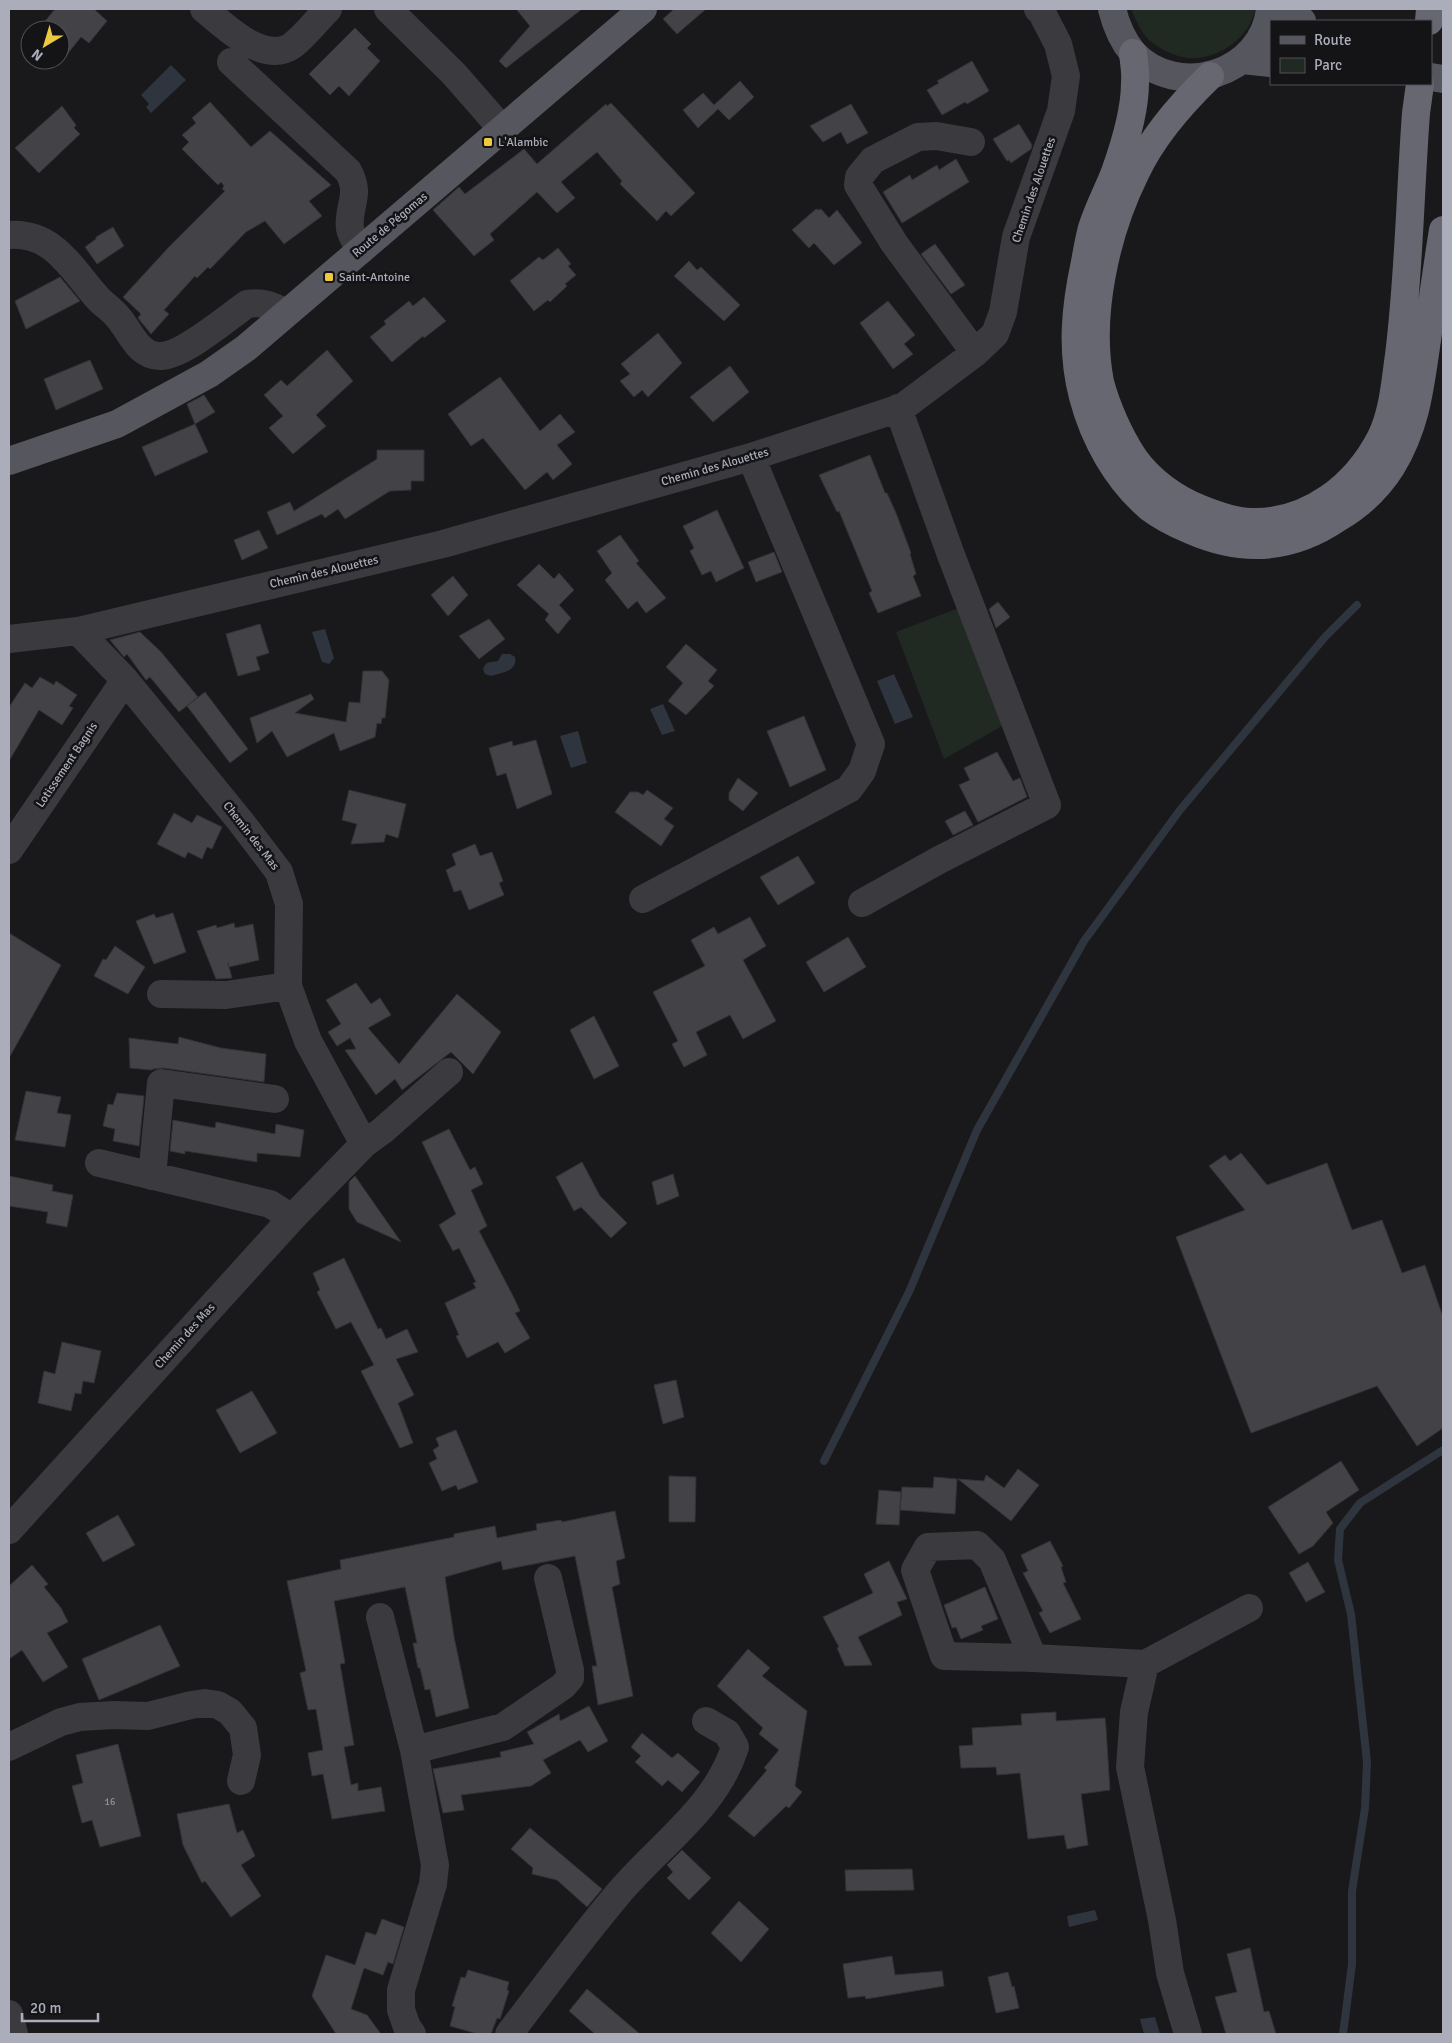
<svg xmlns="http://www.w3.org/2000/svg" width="1452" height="2043" viewBox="0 0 1452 2043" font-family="Signika,sans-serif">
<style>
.green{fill:#202922}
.water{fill:#2f353e}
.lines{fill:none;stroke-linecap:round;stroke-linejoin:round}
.stream{stroke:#2f353e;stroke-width:8}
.building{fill:#434347;stroke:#333336}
.minor{stroke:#3a3a3f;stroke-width:28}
.major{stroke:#56565e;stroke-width:28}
.highway{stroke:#666770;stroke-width:28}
.poi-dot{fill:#ecc93f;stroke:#141316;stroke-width:2}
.labels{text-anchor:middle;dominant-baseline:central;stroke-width:5;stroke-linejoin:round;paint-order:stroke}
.number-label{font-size:10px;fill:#91939d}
.poi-label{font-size:12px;fill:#abaeba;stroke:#141316;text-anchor:start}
.street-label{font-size:12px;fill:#abaeba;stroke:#141316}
</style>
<rect width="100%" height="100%" fill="#19181b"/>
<path class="green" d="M 1131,9 L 1255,9 C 1250,38 1218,60 1189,58 C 1177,57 1164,51 1154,44 C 1142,36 1137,22 1131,9 Z
M 964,606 L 1004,725 L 944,759 L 896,632 Z"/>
<path class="water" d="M 171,65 L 186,80 L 151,113 L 146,107 L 149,104 L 141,95 Z
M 325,629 L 334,658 L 329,664 L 322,662 L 312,632 Z
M 502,654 L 510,654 L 515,657 C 518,671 502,673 491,676 L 485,674 L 483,669 C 487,660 490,663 498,661 Z
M 894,674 L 913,717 L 895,724 L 877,681 Z
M 663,704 L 675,731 L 662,735 L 650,709 Z
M 578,731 L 587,763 L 571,768 L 560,736 Z
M 1095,1910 L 1098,1920 L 1069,1927 L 1067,1916 Z
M 1155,2017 L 1160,2034 L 1144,2034 L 1140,2019 Z"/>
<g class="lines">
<path class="stream" d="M 824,1461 L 909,1292 L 977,1130 L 1084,941 L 1180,810 L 1325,637 L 1357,605
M 1343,2034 L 1352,1964 L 1352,1891 L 1365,1808 L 1367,1762 L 1351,1614 L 1338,1560 L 1340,1529 L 1360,1503 L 1443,1450"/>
</g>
<path class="building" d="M 55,9 L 94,9 L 107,21 L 89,43 L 81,37 L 60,63 L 60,30 L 38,30 Z
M 516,9 L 582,9 L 506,68 L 499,61 L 530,26 Z
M 674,9 L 706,9 L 677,34 L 663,19 Z
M 355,28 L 371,44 L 367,48 L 380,61 L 349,96 L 339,86 L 330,95 L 309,74 Z
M 972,61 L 989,91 L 967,104 L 965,102 L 942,115 L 927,90 L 939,83 L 937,81 Z
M 740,81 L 754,97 L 729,120 L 718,109 L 698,128 L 683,110 L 703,93 L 714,105 Z
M 210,102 L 251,147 L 270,131 L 331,185 L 309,201 L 322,216 L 284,244 L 265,221 L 246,232 L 210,269 L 208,267 L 197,278 L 195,276 L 164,310 L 169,314 L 151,334 L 138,318 L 141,314 L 123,297 L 168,248 L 225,191 L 222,189 L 224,186 L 221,182 L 218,185 L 182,149 L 189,142 L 182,135 L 196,123 L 192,118 Z
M 611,103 L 695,193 L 671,216 L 666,211 L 657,221 L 620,184 L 622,181 L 597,152 L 561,182 L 575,198 L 557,213 L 537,192 L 490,234 L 494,240 L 474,256 L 433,210 L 459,187 L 465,194 L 524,149 L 537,164 L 606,104 L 607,106 Z
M 851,104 L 868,133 L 847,144 L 841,132 L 823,142 L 810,126 Z
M 62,106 L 76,125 L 74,128 L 80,134 L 39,173 L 15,148 Z
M 1019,124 L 1032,145 L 1031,149 L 1011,163 L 1009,160 L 1007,161 L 993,139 Z
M 956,159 L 969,182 L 902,223 L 883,192 L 910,175 L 912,180 L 937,165 L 939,170 Z
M 816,209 L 818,210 L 821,209 L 829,218 L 837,210 L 862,243 L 834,265 L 814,243 L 809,248 L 792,230 Z
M 113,227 L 124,246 L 97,264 L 85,247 L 96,239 L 96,237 Z
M 935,244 L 965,285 L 951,294 L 921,254 Z
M 558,248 L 571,264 L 568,266 L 576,275 L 565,284 L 567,286 L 550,302 L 548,300 L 534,311 L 510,281 L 539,257 L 543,260 Z
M 689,261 L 697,270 L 701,267 L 740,305 L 724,321 L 674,276 Z
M 60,277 L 80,301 L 26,329 L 15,301 Z
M 424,297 L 446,321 L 424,338 L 423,336 L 392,362 L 370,337 L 386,324 L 384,321 L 409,301 L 413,306 Z
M 888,301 L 915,335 L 904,344 L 913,354 L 893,369 L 860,323 Z
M 658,333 L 682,363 L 648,397 L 642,390 L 634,397 L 620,381 L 630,374 L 621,364 Z
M 327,350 L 353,381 L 316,415 L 326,426 L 293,454 L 269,428 L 283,416 L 264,395 L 281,380 L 287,386 Z
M 90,360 L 103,389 L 56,410 L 44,379 Z
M 730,366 L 749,392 L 713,422 L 690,397 Z
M 500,377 L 540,431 L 560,414 L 575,432 L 557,445 L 572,464 L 553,480 L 547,472 L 525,490 L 483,438 L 471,446 L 448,414 Z
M 204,395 L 215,412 L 195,424 L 187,404 Z
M 195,424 L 208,452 L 155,476 L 142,447 Z
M 377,450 L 424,450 L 424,481 L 411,481 L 411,490 L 390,491 L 345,519 L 338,509 L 325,518 L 322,514 L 277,535 L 267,512 L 290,502 L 294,511 L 377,459 Z
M 870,455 L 885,493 L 887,493 L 896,513 L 911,553 L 910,554 L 916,574 L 913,576 L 921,596 L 878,613 L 869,593 L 872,591 L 839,511 L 837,512 L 819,475 Z
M 717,510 L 744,568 L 716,582 L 711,571 L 702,575 L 690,551 L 694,548 L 683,526 Z
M 259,530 L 268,548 L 242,560 L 234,540 Z
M 620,535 L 639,561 L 636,563 L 666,598 L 646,613 L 637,601 L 628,609 L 605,580 L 612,573 L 597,551 Z
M 774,552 L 782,572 L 756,582 L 748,562 Z
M 539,564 L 554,579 L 559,573 L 574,590 L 559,605 L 571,618 L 558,634 L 545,620 L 549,614 L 517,585 Z
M 453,576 L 468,595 L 448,616 L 431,595 Z
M 998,602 L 1010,617 L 996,628 L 989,609 Z
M 489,619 L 505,639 L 479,659 L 459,636 Z
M 260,624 L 269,653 L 256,657 L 260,670 L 238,676 L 226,634 Z
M 140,632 L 161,652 L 198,697 L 179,712 L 150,677 L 146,680 L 127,654 L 124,657 L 110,640 Z
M 686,644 L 717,670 L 708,681 L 714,686 L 686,715 L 668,701 L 683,683 L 666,667 Z
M 363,671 L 382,671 L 389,680 L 385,718 L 382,718 L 381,724 L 377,723 L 375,737 L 340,751 L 334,733 L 287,757 L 272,731 L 257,743 L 250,718 L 311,694 L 314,699 L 295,713 L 346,722 L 349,702 L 360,703 Z
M 40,677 L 54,685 L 56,681 L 77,695 L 69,706 L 73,708 L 62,725 L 39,710 L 9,761 L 9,707 L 25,683 L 32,688 Z
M 205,692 L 248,749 L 230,763 L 187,706 Z
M 804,716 L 826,770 L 790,787 L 767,731 Z
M 536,740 L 552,794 L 517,809 L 506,773 L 497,776 L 489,748 L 512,741 L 513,746 Z
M 997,752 L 1013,781 L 1020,778 L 1027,797 L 978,822 L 959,785 L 970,780 L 964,768 Z
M 738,778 L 758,793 L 743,811 L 729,800 L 729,793 Z
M 349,790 L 406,804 L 398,838 L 386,834 L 384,842 L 351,844 L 357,824 L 342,820 Z
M 647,790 L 673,808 L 664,819 L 674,826 L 661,846 L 615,812 L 630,792 L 638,792 L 643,795 Z
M 965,811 L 973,825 L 953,835 L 945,821 Z
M 174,813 L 192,823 L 197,815 L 222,827 L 212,849 L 207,847 L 202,859 L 188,852 L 185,858 L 157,844 Z
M 475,844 L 480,856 L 492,852 L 503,881 L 499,883 L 504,895 L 469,910 L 461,890 L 454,892 L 446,870 L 456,865 L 452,854 Z
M 798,856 L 815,883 L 778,905 L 760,877 Z
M 173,913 L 186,952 L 154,964 L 136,921 L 154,914 L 156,918 Z
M 750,917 L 766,946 L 743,960 L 776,1021 L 743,1039 L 730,1015 L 696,1032 L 707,1055 L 684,1067 L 672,1044 L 678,1041 L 653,992 L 705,966 L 691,940 L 714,927 L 718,934 Z
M 234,923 L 235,928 L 253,924 L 259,960 L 229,967 L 228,963 L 232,978 L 216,979 L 197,931 L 216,925 L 217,928 Z
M 9,933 L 61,965 L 9,1058 Z
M 848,937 L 866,967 L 824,992 L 806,962 Z
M 115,946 L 145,967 L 128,994 L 94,976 L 103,959 L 106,960 Z
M 356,983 L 371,1004 L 380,998 L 391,1015 L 368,1028 L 399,1064 L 457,994 L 501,1032 L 473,1074 L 451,1052 L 402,1090 L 395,1079 L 376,1095 L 345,1050 L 356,1049 L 350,1038 L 337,1046 L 328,1032 L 341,1024 L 326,1000 Z
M 594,1016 L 619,1066 L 594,1079 L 570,1030 Z
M 179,1037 L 221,1048 L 266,1054 L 264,1082 L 163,1068 L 153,1069 L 152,1070 L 130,1068 L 129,1038 L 178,1044 Z
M 26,1091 L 61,1097 L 57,1113 L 71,1115 L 65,1147 L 15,1140 Z
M 117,1093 L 144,1096 L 139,1146 L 113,1141 L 115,1129 L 103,1126 L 108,1104 L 113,1105 Z
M 173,1120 L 215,1128 L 216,1122 L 275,1134 L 276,1124 L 304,1130 L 300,1157 L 257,1153 L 257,1162 L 185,1151 L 185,1154 L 170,1151 Z
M 449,1129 L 470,1170 L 475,1167 L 483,1184 L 471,1190 L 487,1226 L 479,1231 L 514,1298 L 520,1311 L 515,1313 L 530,1338 L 505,1353 L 498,1342 L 467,1358 L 456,1336 L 459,1335 L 445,1303 L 476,1288 L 473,1283 L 476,1282 L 459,1248 L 453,1251 L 439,1225 L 456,1214 L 422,1142 Z
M 1241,1153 L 1267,1185 L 1327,1163 L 1352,1230 L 1382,1220 L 1402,1273 L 1425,1265 L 1443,1317 L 1443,1428 L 1417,1446 L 1377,1386 L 1251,1433 L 1176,1237 L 1245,1210 L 1209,1166 L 1225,1155 L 1230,1161 Z
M 582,1162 L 600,1196 L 627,1223 L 611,1238 L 581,1207 L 574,1211 L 556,1177 Z
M 673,1174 L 679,1196 L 657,1205 L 652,1182 Z
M 9,1176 L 53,1185 L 52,1191 L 73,1195 L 67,1227 L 46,1223 L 48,1212 L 9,1206 Z
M 355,1176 L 401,1242 L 357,1222 L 349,1209 L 349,1182 Z
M 344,1258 L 378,1329 L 381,1328 L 386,1339 L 407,1329 L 418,1352 L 396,1359 L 414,1395 L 398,1403 L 413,1443 L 400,1448 L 361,1371 L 374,1365 L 351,1322 L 336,1329 L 317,1292 L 320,1290 L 313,1273 Z
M 62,1342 L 101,1351 L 94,1383 L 83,1381 L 81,1394 L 75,1393 L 71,1411 L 38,1403 L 44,1371 L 55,1374 Z
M 676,1380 L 684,1417 L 663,1424 L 654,1385 Z
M 252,1391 L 277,1433 L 240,1453 L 216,1410 Z
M 456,1430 L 478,1482 L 458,1490 L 456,1485 L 442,1491 L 429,1463 L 437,1459 L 433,1450 L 439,1446 L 436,1438 Z
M 1341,1461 L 1359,1490 L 1326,1512 L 1333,1523 L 1313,1546 L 1299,1554 L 1268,1507 Z
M 1018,1469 L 1039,1485 L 1011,1521 L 958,1479 L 984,1481 L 986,1475 L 1004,1488 Z
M 669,1476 L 696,1477 L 695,1522 L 669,1522 Z
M 934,1477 L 957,1479 L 955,1514 L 900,1510 L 902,1487 L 933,1488 Z
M 879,1490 L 901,1492 L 899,1525 L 876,1524 Z
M 615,1511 L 625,1558 L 616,1561 L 620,1584 L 612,1587 L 633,1696 L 598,1705 L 592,1666 L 597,1666 L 575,1556 L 503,1570 L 501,1561 L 445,1577 L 454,1637 L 469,1708 L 436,1717 L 430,1689 L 425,1690 L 420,1668 L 418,1668 L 413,1643 L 417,1643 L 405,1587 L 334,1601 L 345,1663 L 340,1664 L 354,1745 L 344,1747 L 351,1785 L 358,1783 L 358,1791 L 381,1787 L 385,1811 L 332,1819 L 323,1774 L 312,1776 L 308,1753 L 323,1750 L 316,1709 L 308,1710 L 300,1673 L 306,1671 L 287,1581 L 341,1569 L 340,1560 L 454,1537 L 454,1534 L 495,1526 L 497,1538 L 537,1530 L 536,1524 L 561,1520 L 562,1522 Z
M 118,1515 L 135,1545 L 103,1562 L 86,1533 Z
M 1050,1541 L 1063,1566 L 1061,1567 L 1066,1582 L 1063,1583 L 1081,1619 L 1050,1633 L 1039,1613 L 1043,1611 L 1023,1573 L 1028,1571 L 1021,1555 Z
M 889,1561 L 907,1599 L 897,1602 L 902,1615 L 858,1637 L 872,1665 L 845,1666 L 837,1648 L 839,1647 L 823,1617 L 873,1593 L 864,1574 Z
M 1308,1562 L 1325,1592 L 1306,1602 L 1289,1573 Z
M 32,1565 L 48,1584 L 44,1587 L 61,1608 L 68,1622 L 47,1633 L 68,1667 L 43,1682 L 22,1650 L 9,1659 L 9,1586 Z
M 985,1587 L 998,1619 L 981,1626 L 983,1630 L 961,1639 L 956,1627 L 952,1628 L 944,1605 Z
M 160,1625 L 180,1666 L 99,1700 L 82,1659 Z
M 748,1649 L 770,1668 L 762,1676 L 807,1711 L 795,1786 L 802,1792 L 789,1808 L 786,1806 L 754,1837 L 728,1816 L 767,1770 L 764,1768 L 779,1750 L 759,1734 L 763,1728 L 717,1686 Z
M 589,1706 L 608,1741 L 588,1752 L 580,1740 L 543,1760 L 551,1773 L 531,1786 L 461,1795 L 464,1810 L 443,1813 L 433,1769 L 501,1757 L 500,1752 L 534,1744 L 527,1732 L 559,1714 L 560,1721 Z
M 1056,1712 L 1056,1721 L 1105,1718 L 1106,1728 L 1110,1790 L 1081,1794 L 1088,1845 L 1067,1849 L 1064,1835 L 1028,1839 L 1020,1773 L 997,1775 L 996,1767 L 961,1768 L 959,1746 L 973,1745 L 972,1728 L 1022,1725 L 1021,1714 Z
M 642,1733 L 672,1758 L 678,1753 L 700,1772 L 682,1792 L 668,1780 L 662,1786 L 635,1762 L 641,1756 L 631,1747 Z
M 118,1744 L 141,1836 L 100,1847 L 92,1820 L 82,1823 L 72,1786 L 83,1783 L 76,1755 Z
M 229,1804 L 237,1833 L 243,1830 L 255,1856 L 241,1865 L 261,1896 L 231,1917 L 205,1881 L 202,1883 L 183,1845 L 177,1814 Z
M 530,1828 L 602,1889 L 587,1907 L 557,1880 L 532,1874 L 533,1868 L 511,1849 Z
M 682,1850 L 711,1878 L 689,1900 L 667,1878 L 673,1872 L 667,1865 Z
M 912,1869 L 914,1890 L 846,1891 L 845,1870 Z
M 739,1901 L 769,1929 L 741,1962 L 711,1933 Z
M 382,1919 L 404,1927 L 393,1964 L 388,1962 L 383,1975 L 364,1968 L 351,2009 L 367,2015 L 381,2034 L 336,2034 L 312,1996 L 326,1955 L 355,1965 L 366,1932 L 376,1935 Z
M 1250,1948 L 1264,2012 L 1269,2011 L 1276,2034 L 1226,2034 L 1215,1997 L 1237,1992 L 1227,1954 Z
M 892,1956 L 895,1975 L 942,1971 L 944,1986 L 866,1999 L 865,1996 L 848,1998 L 843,1964 Z
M 468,1970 L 509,1982 L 507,1990 L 509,1991 L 500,2019 L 497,2018 L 491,2034 L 478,2034 L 450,2026 L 455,2007 L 452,2006 L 461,1977 L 465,1978 Z
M 1008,1972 L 1012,1987 L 1014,1986 L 1019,2008 L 996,2013 L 988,1977 Z
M 587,1989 L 640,2034 L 595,2034 L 569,2011 Z"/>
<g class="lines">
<path class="minor" d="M 204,9 C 225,26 264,66 293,45 C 306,35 317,20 328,9
M 388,9 L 454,74 L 503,130
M 231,62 L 348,171 C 362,196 347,205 350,229 C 351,236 357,244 361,250
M 971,142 L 936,136 L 918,137 L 873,160 L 859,177 L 858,185 L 894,243 L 975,353
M 9,235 C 52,232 70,266 95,295 C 101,303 110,308 117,316 C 130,330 137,356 160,356 C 182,357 227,318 247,304 C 262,301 273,306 286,313
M 9,639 L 78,631 L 443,544 L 751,457 L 903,407 L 975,353 L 995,334 L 1003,312 L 1016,237 L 1061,111 L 1066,76 L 1058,44 L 1042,13 L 1038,9
M 9,850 L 125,680
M 643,899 L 849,789 L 862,771 L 871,744 L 751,457
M 862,903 L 939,860 L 1047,805 L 951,555 L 898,408
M 161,994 L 226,995 L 288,986
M 364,1144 L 382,1131 L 449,1072
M 99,1163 L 270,1204 L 292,1218
M 152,1176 L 161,1083 L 275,1099
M 9,1530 L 292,1218 L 364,1144 L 308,1041 L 288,986 L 289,904 L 279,872 L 241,822 L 125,680 L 78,631
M 380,1617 L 414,1750 L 435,1865 L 433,1884 L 401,1990 L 401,2010 L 407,2027 L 412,2034
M 1033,1658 L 944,1656 L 915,1570 L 928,1547 L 977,1545 L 992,1560 L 1033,1658 L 1145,1664
M 9,1747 L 61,1722 L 80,1717 L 114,1715 L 148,1716 L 191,1705 L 205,1703 L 218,1705 L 230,1712 L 243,1728 L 247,1755 L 241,1781
M 414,1750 L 503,1727 L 563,1686 L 570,1678 L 570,1670 L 548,1578
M 9,2014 L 14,2034
M 509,2034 C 545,1987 580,1939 618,1894 C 658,1846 716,1808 735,1747 L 727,1733 L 706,1721
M 1188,2034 L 1170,1973 L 1162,1920 L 1130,1767 L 1134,1712 L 1145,1664 L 1249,1608"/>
<path class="major" d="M 1112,9 C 1116,25 1122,40 1133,53 C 1178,101 1263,74 1270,9
M 1287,9 L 1302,21
M 1242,60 L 1271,63
M 1431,77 L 1443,79
M 9,461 L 117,424 L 209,374 L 246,348 L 643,9"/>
<path class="highway" d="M 1429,21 L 1430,9
M 1133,53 C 1134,63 1136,73 1135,83 C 1135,112 1125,144 1115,172 C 1108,190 1098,209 1092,228 C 1089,239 1087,251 1085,262 C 1075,308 1071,351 1083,397 C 1094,439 1117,480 1150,508 C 1162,517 1176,524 1190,530 C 1242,553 1291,550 1338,518 C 1360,505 1379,487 1392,466 C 1417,424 1420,387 1427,340 C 1432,304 1437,267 1443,230
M 1210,76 C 1181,104 1153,136 1136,172 C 1106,232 1087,315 1100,382 C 1106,406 1120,437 1134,458 C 1150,481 1176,499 1201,509 C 1216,515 1234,522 1251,522 C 1308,524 1356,486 1381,437 C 1393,413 1395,383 1399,355 C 1409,275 1410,194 1416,113 L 1420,84"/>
</g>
<g class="poi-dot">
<rect x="483" y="137" width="10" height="10" rx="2.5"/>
<rect x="324" y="272" width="10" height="10" rx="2.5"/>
</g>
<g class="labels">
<g class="number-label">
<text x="110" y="1802">16</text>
</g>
<g class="poi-label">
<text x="498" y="142">L'Alambic</text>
<text x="339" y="277">Saint-Antoine</text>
</g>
<g class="street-label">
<text transform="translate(1034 190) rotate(-71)">Chemin des Alouettes</text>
<text transform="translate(390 225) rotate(-40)">Route de Pégomas</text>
<text transform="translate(715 467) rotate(-16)">Chemin des Alouettes</text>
<text transform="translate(324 572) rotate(-13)">Chemin des Alouettes</text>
<text transform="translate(67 765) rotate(-56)">Lotissement Bagnis</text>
<text transform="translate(251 836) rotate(52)">Chemin des Mas</text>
<text transform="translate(185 1336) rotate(-48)">Chemin des Mas</text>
</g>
</g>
<rect width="1452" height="2043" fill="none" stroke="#abaeba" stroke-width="20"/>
<rect x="1270" y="20" width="162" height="65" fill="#141316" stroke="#505158"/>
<rect x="1280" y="36" width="25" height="8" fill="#56565e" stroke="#505158"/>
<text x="1314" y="45" font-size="15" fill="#abaeba">Route</text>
<rect x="1280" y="58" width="25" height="15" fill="#202922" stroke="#505158"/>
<text x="1314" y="70" font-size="15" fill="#abaeba">Parc</text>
<g transform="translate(45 45) rotate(218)"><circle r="24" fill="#141316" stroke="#505158"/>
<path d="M0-4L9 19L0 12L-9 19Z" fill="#ecc93f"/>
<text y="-8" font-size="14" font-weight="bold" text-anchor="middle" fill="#abaeba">N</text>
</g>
<path d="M22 2013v8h76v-8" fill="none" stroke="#abaeba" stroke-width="2.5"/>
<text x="30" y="2013" font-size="15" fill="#abaeba" stroke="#141316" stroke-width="4" paint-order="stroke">20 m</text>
</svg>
